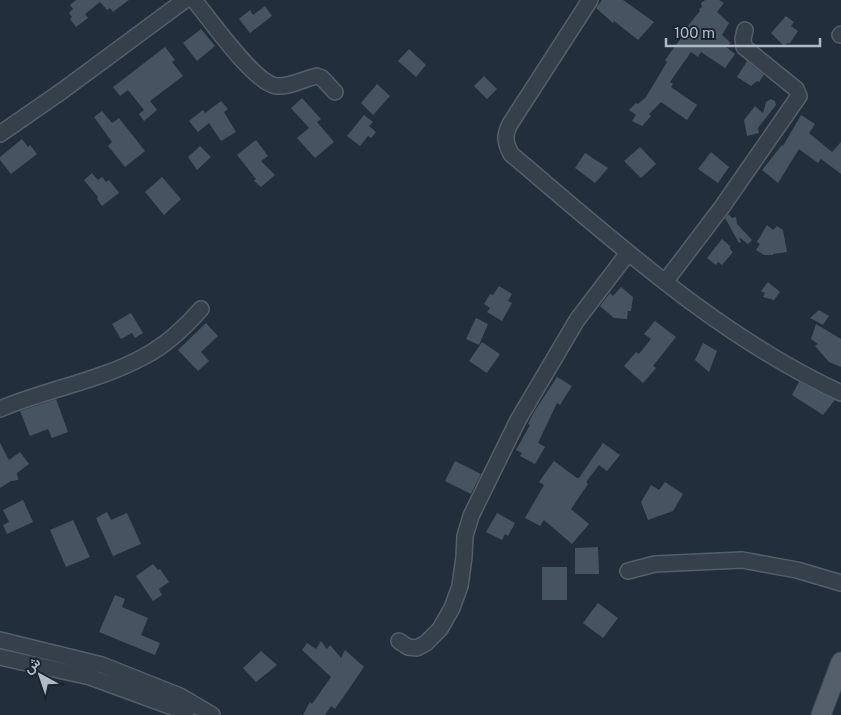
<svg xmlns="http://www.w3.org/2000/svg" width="841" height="715" viewBox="0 0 841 715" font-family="'Public Sans',Vazirmatn,sans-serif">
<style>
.building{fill:#465462}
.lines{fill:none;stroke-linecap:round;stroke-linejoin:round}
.minor-casing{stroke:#545e69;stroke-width:18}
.major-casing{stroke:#3f4954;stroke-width:21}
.minor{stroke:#36404b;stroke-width:15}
.major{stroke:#545f6b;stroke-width:19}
</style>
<rect width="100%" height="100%" fill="#222e3b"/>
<path class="building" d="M 76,0 L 129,0 L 113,12 L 110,8 L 107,10 L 100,2 L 85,14 L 88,18 L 76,27 L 70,19 L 72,17 L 69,13 L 73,9 L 70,5 Z
M 602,0 L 623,0 L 654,22 L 638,40 L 614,21 L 613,23 L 596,8 Z
M 705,0 L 719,0 L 724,3 L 717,12 L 729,23 L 722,35 L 731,43 L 726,47 L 735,54 L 725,68 L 701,52 L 698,57 L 691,52 L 670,82 L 673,84 L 671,87 L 697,105 L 687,120 L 661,102 L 649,114 L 651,116 L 642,126 L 632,121 L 636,115 L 629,110 L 636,103 L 638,104 L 646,97 L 667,62 L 665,60 L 684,34 L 682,33 L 700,11 L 699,9 L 702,7 L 701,3 Z
M 265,6 L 272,16 L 250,33 L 239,19 L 250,10 L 253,15 Z
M 786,16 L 794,22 L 791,26 L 798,31 L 790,43 L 788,43 L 784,46 L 771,33 Z
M 201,29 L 215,46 L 197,61 L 183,43 Z
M 165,47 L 175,60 L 172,62 L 183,76 L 150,101 L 157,110 L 144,121 L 139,114 L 144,110 L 128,90 L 120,96 L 113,87 Z
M 409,49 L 426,65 L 416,77 L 398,61 Z
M 747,61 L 764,75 L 759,82 L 757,81 L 751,86 L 737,77 Z
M 484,76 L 497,89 L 487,99 L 474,86 Z
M 377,84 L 390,96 L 373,115 L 361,103 Z
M 302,98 L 321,119 L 317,122 L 334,142 L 315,158 L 297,138 L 309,128 L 291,108 Z
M 771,99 L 775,101 L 776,105 L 758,128 L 759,133 L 747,136 L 744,120 L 755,106 L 763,113 L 766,102 Z
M 221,101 L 228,109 L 224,112 L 236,132 L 221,141 L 209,123 L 198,132 L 189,121 L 203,110 L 205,113 Z
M 102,111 L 112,123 L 119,118 L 145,151 L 125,167 L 108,146 L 112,142 L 94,117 Z
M 364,115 L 373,122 L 369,126 L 376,132 L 371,138 L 368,136 L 360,146 L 347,136 Z
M 801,115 L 815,124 L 809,133 L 832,152 L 841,142 L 841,174 L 821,159 L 818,163 L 799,149 L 778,183 L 762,170 L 782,145 L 783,146 Z
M 22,139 L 28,147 L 30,145 L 37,154 L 11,174 L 0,160 L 0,157 Z
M 256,140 L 268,156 L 261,161 L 275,175 L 261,187 L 254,181 L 256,179 L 237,155 Z
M 200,146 L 211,157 L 197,170 L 188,157 Z
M 640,147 L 656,164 L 641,178 L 624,161 Z
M 711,152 L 729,167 L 718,183 L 698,169 Z
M 585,153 L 608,168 L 595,183 L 575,168 Z
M 92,173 L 98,180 L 102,177 L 106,182 L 109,180 L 119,193 L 102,206 L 97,199 L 98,197 L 84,180 Z
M 162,177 L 181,199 L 164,215 L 145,192 Z
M 728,214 L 732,218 L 736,217 L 737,224 L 752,240 L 748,244 L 739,237 L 741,242 L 739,243 L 725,218 Z
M 767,225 L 773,230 L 777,226 L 783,230 L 787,252 L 773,254 L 773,255 L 764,255 L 756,250 L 760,244 L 757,242 Z
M 722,239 L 730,246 L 730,249 L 733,252 L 722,265 L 718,262 L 716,265 L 707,258 Z
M 768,282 L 780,292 L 774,300 L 763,297 L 765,293 L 761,291 Z
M 499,286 L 512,294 L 508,301 L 512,303 L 502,321 L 487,312 L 490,308 L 484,304 L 490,294 L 493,295 Z
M 621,287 L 633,297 L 631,311 L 628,311 L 627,319 L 614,318 L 600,306 L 610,293 L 613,296 Z
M 819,310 L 829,316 L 823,325 L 810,318 Z
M 131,313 L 143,333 L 135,338 L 132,333 L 121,339 L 112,324 Z
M 476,318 L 488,324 L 479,345 L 466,339 Z
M 655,321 L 676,337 L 653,366 L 656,368 L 643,383 L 624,366 L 636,352 L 639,354 L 651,339 L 644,334 Z
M 206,323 L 218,336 L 201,352 L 209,361 L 198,371 L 178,350 Z
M 816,324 L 841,339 L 841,367 L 829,362 L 815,346 L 818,344 L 811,339 Z
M 482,342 L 500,354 L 487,373 L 469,361 Z
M 703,343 L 717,351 L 709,372 L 695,360 Z
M 557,377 L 572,386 L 560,405 L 557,403 L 538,443 L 545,447 L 535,464 L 520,456 L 522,453 L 516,450 L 530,425 L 528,424 L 534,412 Z
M 799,382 L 835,400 L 823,415 L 792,395 Z
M 56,399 L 68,432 L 52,438 L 48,429 L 30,436 L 20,411 Z
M 0,443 L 9,460 L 20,452 L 29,464 L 17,473 L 18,480 L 11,481 L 0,488 Z
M 603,443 L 620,455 L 607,471 L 599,465 L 586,482 L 588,484 L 571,509 L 589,524 L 572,544 L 544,520 L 540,526 L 525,518 L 544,485 L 539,482 L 554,461 L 577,478 L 579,478 Z
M 455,461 L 481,474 L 471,494 L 445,481 Z
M 665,482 L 683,494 L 673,511 L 648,520 L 641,502 L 651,485 L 659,490 Z
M 23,500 L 33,522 L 7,534 L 3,525 L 9,522 L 3,510 Z
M 107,512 L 111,520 L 127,513 L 141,544 L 113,556 L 96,518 Z
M 497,513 L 515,523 L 508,536 L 505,534 L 502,540 L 486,532 Z
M 73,520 L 90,557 L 66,567 L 50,530 Z
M 598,547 L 599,574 L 575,574 L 575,548 Z
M 153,564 L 158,570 L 160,569 L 169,582 L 159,589 L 162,595 L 153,601 L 136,576 Z
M 542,567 L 567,567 L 567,600 L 542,600 Z
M 115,595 L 125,599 L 122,607 L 148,618 L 141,635 L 160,643 L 155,655 L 99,632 Z
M 598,603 L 618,618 L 603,638 L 583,623 Z
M 321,641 L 327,649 L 330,645 L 341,658 L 345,650 L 364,667 L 335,709 L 331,706 L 325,715 L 303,715 L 310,702 L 312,704 L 331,677 L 302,650 L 307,643 L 316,649 Z
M 261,651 L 277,665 L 256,682 L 243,668 Z"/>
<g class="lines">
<defs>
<path id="minor" d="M 194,0 C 209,18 254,83 276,86 C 291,87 303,79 317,76 L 322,78 L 335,92
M 590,0 L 510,124 C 504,136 505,142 511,154 C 614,241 718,336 841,393
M 840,35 L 841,34
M 0,134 L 62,91 L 185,0
M 665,282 L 722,207 L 799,96 L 796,89 L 744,47 L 743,39 L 745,30
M 0,409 C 47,389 100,381 145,356 C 166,345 186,326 201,309
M 628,571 L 655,564 L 742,560 L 797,570 L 841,583
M 0,640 L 102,665 L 180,696 L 212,715
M 399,641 L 408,647 L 417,648 L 426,643 L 440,629 L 452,608 L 460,586 L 464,557 L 465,536 L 471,516 L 518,420 L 577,320 L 628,253
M 0,657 L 90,677 L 175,708 L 186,715"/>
<path id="major" d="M 821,715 L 841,662"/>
</defs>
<use href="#minor" class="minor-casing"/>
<use href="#major" class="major-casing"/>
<use href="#minor" class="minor"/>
<use href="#major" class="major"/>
</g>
<g transform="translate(40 675) rotate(320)" stroke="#1b2530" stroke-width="4" paint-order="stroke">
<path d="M0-4L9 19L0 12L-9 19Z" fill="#b1bbc7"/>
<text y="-8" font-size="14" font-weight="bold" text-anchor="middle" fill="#b1bbc7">ش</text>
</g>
<path d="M666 38v8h154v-8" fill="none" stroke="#b1bbc7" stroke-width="2.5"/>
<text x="674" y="38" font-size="15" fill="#b1bbc7" stroke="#1b2530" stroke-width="4" paint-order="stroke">100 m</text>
</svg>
